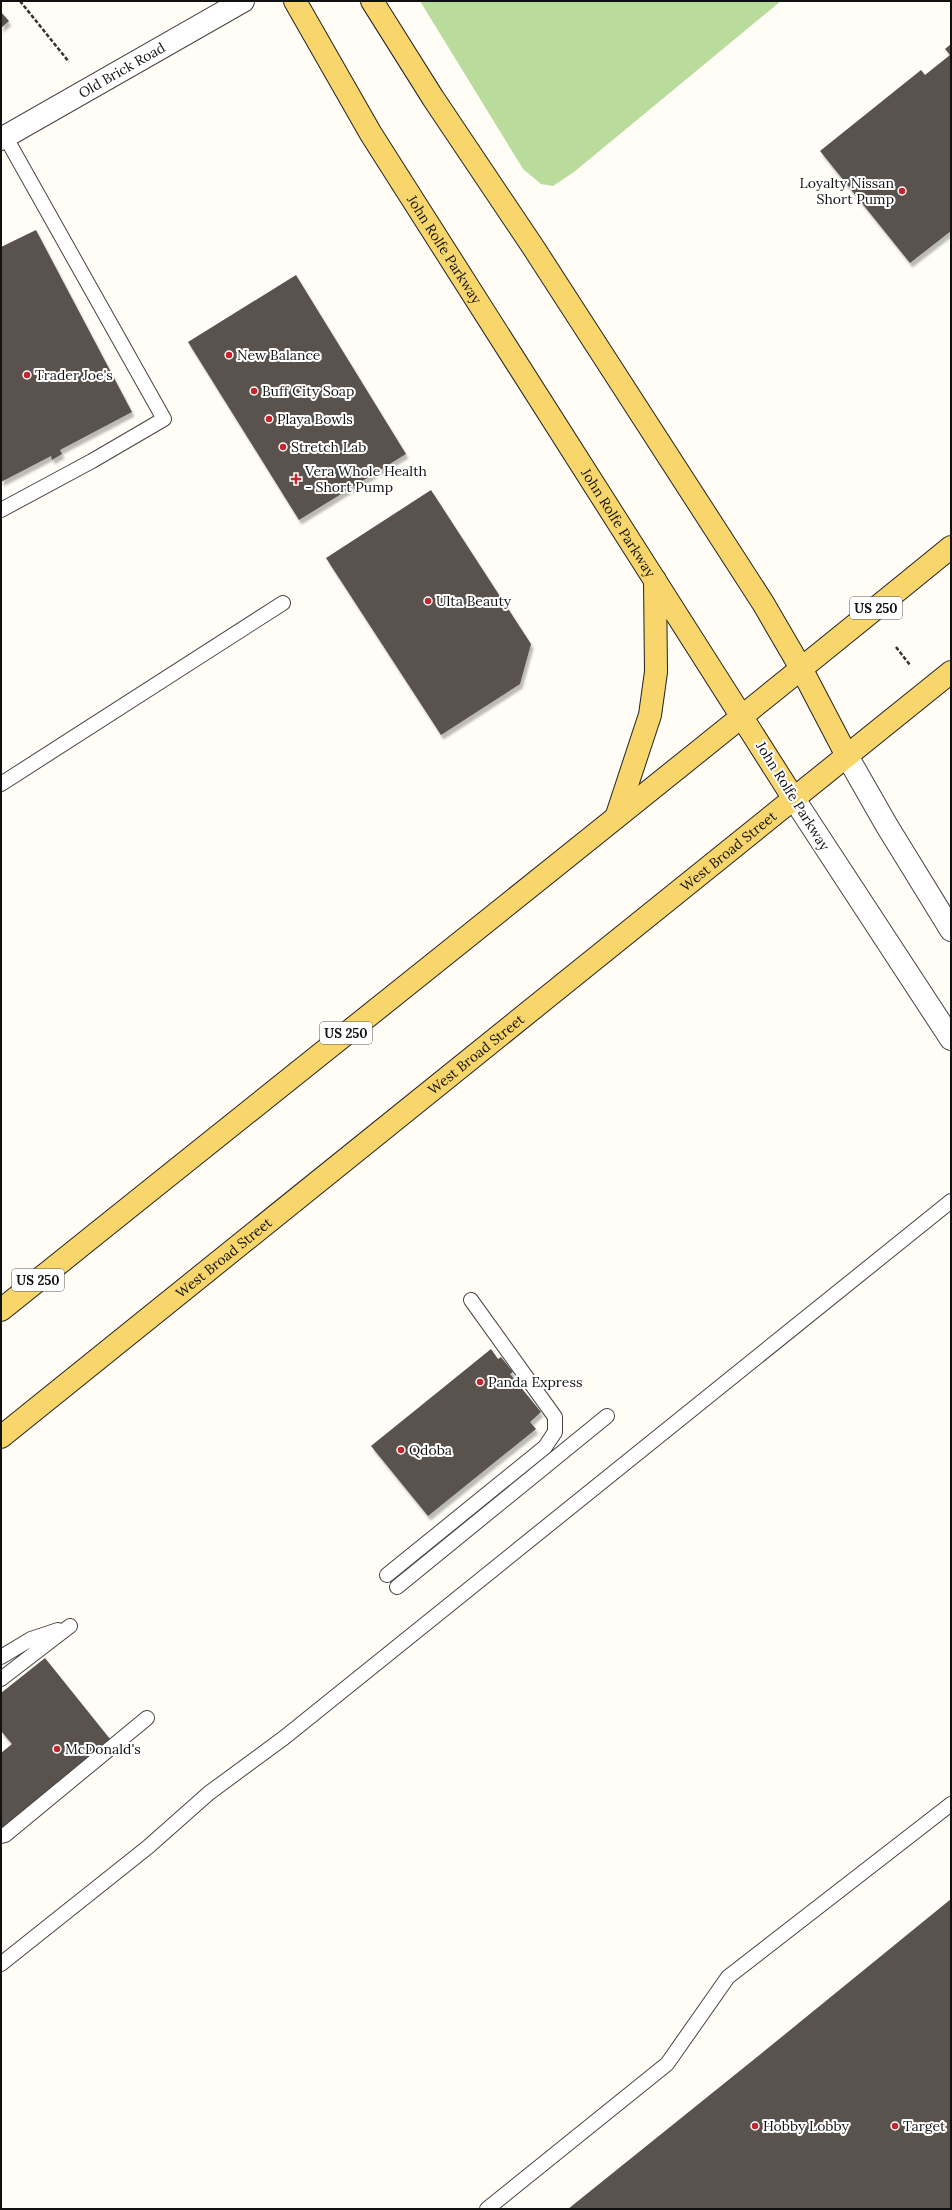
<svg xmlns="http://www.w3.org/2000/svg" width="952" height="2210" viewBox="0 0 952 2210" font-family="Lora,serif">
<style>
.forest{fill:#b9dc9c}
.building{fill:#5a524d;filter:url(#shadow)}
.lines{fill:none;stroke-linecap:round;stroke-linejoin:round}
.service-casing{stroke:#444;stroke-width:16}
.minor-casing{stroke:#444;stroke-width:24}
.primary-casing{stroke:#222;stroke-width:24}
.path{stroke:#333;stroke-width:2.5;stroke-dasharray:4 2;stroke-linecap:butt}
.service{stroke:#fff;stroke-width:14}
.minor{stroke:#fff;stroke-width:22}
.primary{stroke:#f9d66b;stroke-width:22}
.poi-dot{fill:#c4262e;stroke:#fff;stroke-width:1.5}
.labels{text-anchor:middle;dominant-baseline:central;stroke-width:4;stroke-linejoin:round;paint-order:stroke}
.shield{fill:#fff;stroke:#585858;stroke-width:1}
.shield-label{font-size:13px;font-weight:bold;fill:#111}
.street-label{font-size:14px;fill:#111;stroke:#fff}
.poi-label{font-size:14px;fill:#111;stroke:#fff;text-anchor:start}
</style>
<defs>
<filter id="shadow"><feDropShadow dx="2.5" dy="4.5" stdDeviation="1" flood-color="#0004"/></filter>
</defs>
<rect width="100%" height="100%" fill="#fffdf5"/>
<path class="forest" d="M 420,1 L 781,1 L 574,172 L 553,186 L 541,184 L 523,169 Z"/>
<path class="building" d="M 1,12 L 9,21 L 1,28 Z
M 951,44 L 951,231 L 910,263 L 820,151 L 921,70 L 925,75 L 950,55 L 945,49 Z
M 36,230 L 132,412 L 60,450 L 62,454 L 52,460 L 51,456 L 1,482 L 1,247 Z
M 296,275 L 406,454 L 299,520 L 188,342 Z
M 431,490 L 531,644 L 520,684 L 441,735 L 326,558 Z
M 491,1349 L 498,1359 L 501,1357 L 513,1372 L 510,1374 L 541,1412 L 530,1422 L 536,1429 L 428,1516 L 371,1446 Z
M 45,1658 L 114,1744 L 1,1835 L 1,1753 L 12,1744 L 1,1731 L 1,1693 Z
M 951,1899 L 951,2209 L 568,2209 L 773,2044 Z"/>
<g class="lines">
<defs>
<path id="service" d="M 1,510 L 92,461 L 164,419 L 5,136
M 1,784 L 283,603
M 387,1575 L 545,1447 L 555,1432 L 555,1417 L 471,1300
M 397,1587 L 607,1416
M 1,1657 L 31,1639 L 58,1630
M 1,1679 L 70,1626
M 1,1836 L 5,1835 L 147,1718
M 1,1964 L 148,1847 L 209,1793 L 285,1737 L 951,1201
M 487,2209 L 667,2064 L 728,1977 L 951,1804"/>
<g id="minor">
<path id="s1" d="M 1,139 L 243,1"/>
<path d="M 847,756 L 887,826 L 951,930"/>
<path d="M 794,799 L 951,1039"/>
</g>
<g id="primary">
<path id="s2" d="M 295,1 L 371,134 L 794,799"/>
<path d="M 372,1 L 433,98 L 535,250 L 763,603 L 802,670 L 847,756"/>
<path d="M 617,815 L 650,715 L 656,672 L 655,580"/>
<path d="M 1,1310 C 317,1056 636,804 951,547"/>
<path id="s3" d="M 1,1437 L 951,672"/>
</g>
</defs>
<use href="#service" class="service-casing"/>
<use href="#minor" class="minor-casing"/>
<use href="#primary" class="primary-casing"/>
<path class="path" d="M 20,1 L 69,62
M 896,647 L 910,665"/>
<use href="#service" class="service"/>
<use href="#minor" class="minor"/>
<use href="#primary" class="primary"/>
</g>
<g class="poi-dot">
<circle cx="902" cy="191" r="4"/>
<circle cx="229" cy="355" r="4"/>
<circle cx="27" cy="375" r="4"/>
<circle cx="254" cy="391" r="4"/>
<circle cx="269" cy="419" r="4"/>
<circle cx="283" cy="447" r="4"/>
<path d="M294 473h4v4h4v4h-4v4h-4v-4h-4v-4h4z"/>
<circle cx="428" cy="601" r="4"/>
<circle cx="480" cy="1382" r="4"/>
<circle cx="401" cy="1450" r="4"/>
<circle cx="57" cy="1749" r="4"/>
<circle cx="755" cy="2126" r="4"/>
<circle cx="895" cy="2126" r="4"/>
</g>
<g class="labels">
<g class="shield">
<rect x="850" y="597" width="52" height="22" rx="3"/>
<rect x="320" y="1022" width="52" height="22" rx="3"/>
<rect x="12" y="1269" width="52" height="22" rx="3"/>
</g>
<g class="shield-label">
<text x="876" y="608">US 250</text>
<text x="346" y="1033">US 250</text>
<text x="38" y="1280">US 250</text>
</g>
<g class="street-label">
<text stroke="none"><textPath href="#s1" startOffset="139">Old Brick Road</textPath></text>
<text stroke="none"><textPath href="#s2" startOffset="290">John Rolfe Parkway</textPath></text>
<text stroke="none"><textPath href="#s2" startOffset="614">John Rolfe Parkway</textPath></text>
<text transform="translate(793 796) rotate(58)">John Rolfe Parkway</text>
<text stroke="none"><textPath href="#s3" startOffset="934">West Broad Street</textPath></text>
<text stroke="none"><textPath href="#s3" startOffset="610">West Broad Street</textPath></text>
<text stroke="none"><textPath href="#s3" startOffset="286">West Broad Street</textPath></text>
</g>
<g class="poi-label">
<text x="894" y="183" text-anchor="end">Loyalty Nissan<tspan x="894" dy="16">Short Pump</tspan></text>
<text x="237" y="355">New Balance</text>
<text x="35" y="375">Trader Joe's</text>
<text x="262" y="391">Buff City Soap</text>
<text x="277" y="419">Playa Bowls</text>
<text x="291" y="447">Stretch Lab</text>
<text x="305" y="471">Vera Whole Health<tspan x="305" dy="16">- Short Pump</tspan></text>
<text x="436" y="601">Ulta Beauty</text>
<text x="488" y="1382">Panda Express</text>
<text x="409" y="1450">Qdoba</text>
<text x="65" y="1749">McDonald's</text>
<text x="763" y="2126">Hobby Lobby</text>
<text x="903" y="2126">Target</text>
</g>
</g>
<rect width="952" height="2210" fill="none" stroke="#111111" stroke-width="4"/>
</svg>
